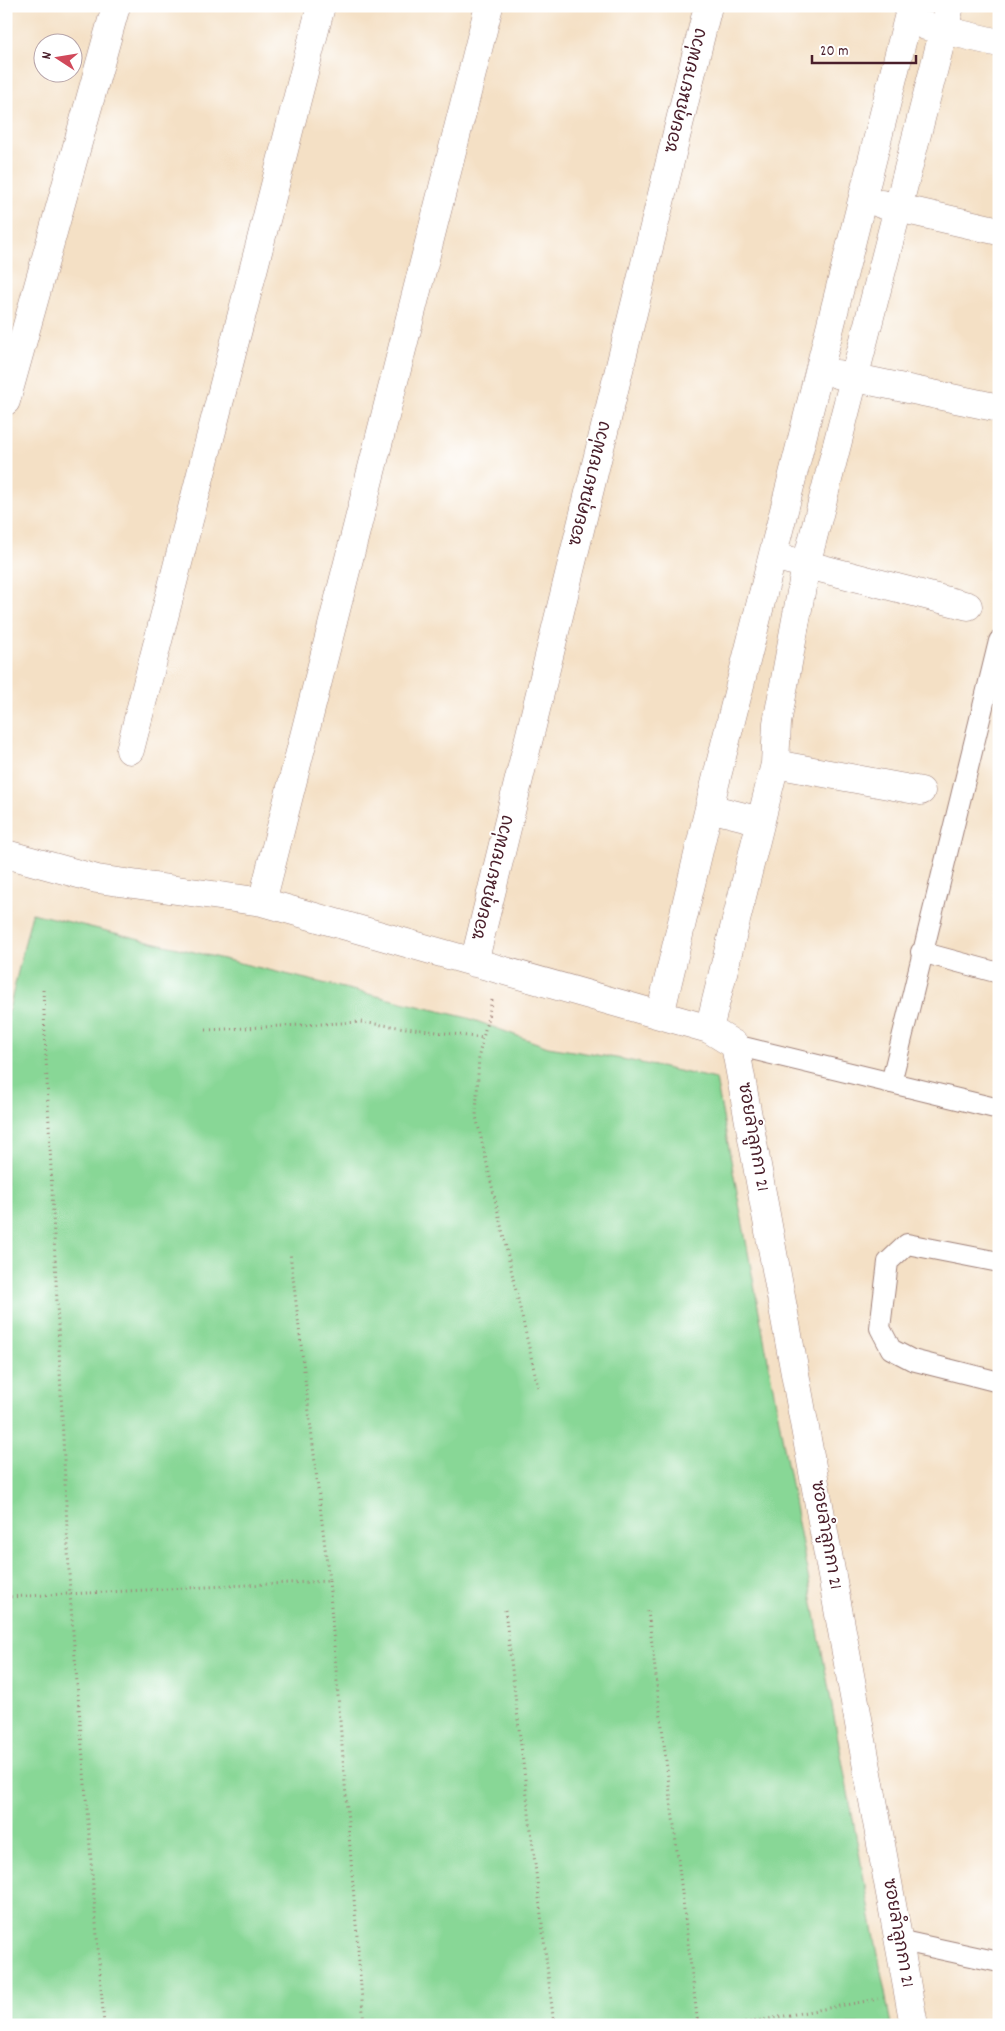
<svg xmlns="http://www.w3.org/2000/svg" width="1005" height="2031" viewBox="0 0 1005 2031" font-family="Dekko,'Playpen Sans Thai',sans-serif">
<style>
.green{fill:#88d796;stroke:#697b60}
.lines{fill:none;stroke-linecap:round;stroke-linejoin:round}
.lane-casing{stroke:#9f8078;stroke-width:22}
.street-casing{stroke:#9f8078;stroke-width:29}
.path{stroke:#9f8078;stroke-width:3;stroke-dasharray:1 4;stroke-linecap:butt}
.lane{stroke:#fff;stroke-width:20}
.street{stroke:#fff;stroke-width:28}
.labels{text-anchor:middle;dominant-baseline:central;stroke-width:4;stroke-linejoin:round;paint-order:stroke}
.street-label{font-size:18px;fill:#4a1f2b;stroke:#fff}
</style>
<rect width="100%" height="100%" fill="#fff"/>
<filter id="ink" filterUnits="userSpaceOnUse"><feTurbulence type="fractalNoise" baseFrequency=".02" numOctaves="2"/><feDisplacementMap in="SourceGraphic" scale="10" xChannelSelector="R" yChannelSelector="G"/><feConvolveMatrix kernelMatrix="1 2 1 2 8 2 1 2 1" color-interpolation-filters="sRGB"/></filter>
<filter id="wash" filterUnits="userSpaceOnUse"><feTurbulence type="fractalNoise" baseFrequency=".0096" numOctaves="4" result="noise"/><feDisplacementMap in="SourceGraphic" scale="20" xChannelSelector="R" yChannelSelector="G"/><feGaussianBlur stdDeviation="1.12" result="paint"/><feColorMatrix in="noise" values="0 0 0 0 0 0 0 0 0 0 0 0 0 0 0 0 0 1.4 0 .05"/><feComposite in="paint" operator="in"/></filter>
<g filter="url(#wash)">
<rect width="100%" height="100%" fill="#f4e0c5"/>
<path class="green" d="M 32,913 L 468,1018 L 548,1047 L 622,1059 L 716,1079 L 891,2025 L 6,2025 L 6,1022 Z"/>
</g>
<g filter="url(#ink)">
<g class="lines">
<defs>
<path id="lane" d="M 921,952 L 999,973
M 735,1045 L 999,1109
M 891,1083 L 999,641
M 999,1262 L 907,1244 L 888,1262 L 880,1328 L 891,1349 L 912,1360 L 999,1382
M 898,1940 L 999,1962"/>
<path id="street" d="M 926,26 L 999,43
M 881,204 L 999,231
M 837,374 L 999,408
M 6,401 L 116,6
M 788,560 L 968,606
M 130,750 L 321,6
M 775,764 L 921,791
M 709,808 L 761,821
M 6,854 L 97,879 L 262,902 L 709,1029 L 735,1045 L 914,2025
M 262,902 L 489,6
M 474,963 L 708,6
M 660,1015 L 709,808 L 911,6
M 709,1029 L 775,764 L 777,723 L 806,565 L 950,6"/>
</defs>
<use href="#lane" class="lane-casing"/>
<use href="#street" class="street-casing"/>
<path class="path" d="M 43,990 L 70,1594 L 104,2025
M 492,1000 L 479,1055 L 476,1116 L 538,1387
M 206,1030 L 360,1022 L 483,1038
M 329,1581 L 364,2025
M 6,1597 L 329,1581 L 290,1252
M 505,1610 L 554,2025
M 648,1611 L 698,2025
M 735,2025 L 878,1999"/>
<use href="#lane" class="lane"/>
<use href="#street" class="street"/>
</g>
</g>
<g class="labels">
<g class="street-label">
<text transform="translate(687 91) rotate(-76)">ซอยคุณยายพ่วง</text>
<text transform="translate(591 484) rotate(-76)">ซอยคุณยายพ่วง</text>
<text transform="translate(494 878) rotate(-76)">ซอยคุณยายพ่วง</text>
<text transform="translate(752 1137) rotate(80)">ซอยลำลูกกา 21</text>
<text transform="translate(825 1535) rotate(80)">ซอยลำลูกกา 21</text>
<text transform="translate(897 1933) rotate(80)">ซอยลำลูกกา 21</text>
</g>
</g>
<rect width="1005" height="2031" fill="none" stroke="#fff" stroke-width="25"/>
<g transform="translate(58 58) rotate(282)"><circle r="24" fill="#ffffff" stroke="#b7a5aa"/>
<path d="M0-4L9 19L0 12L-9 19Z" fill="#d1495b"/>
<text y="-8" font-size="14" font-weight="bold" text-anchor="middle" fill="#4a1f2b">N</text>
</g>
<path d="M812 55v8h104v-8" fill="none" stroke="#4a1f2b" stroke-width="2.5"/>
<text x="820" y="55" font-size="15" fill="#4a1f2b" stroke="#ffffff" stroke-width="4" paint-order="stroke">20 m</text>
</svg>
